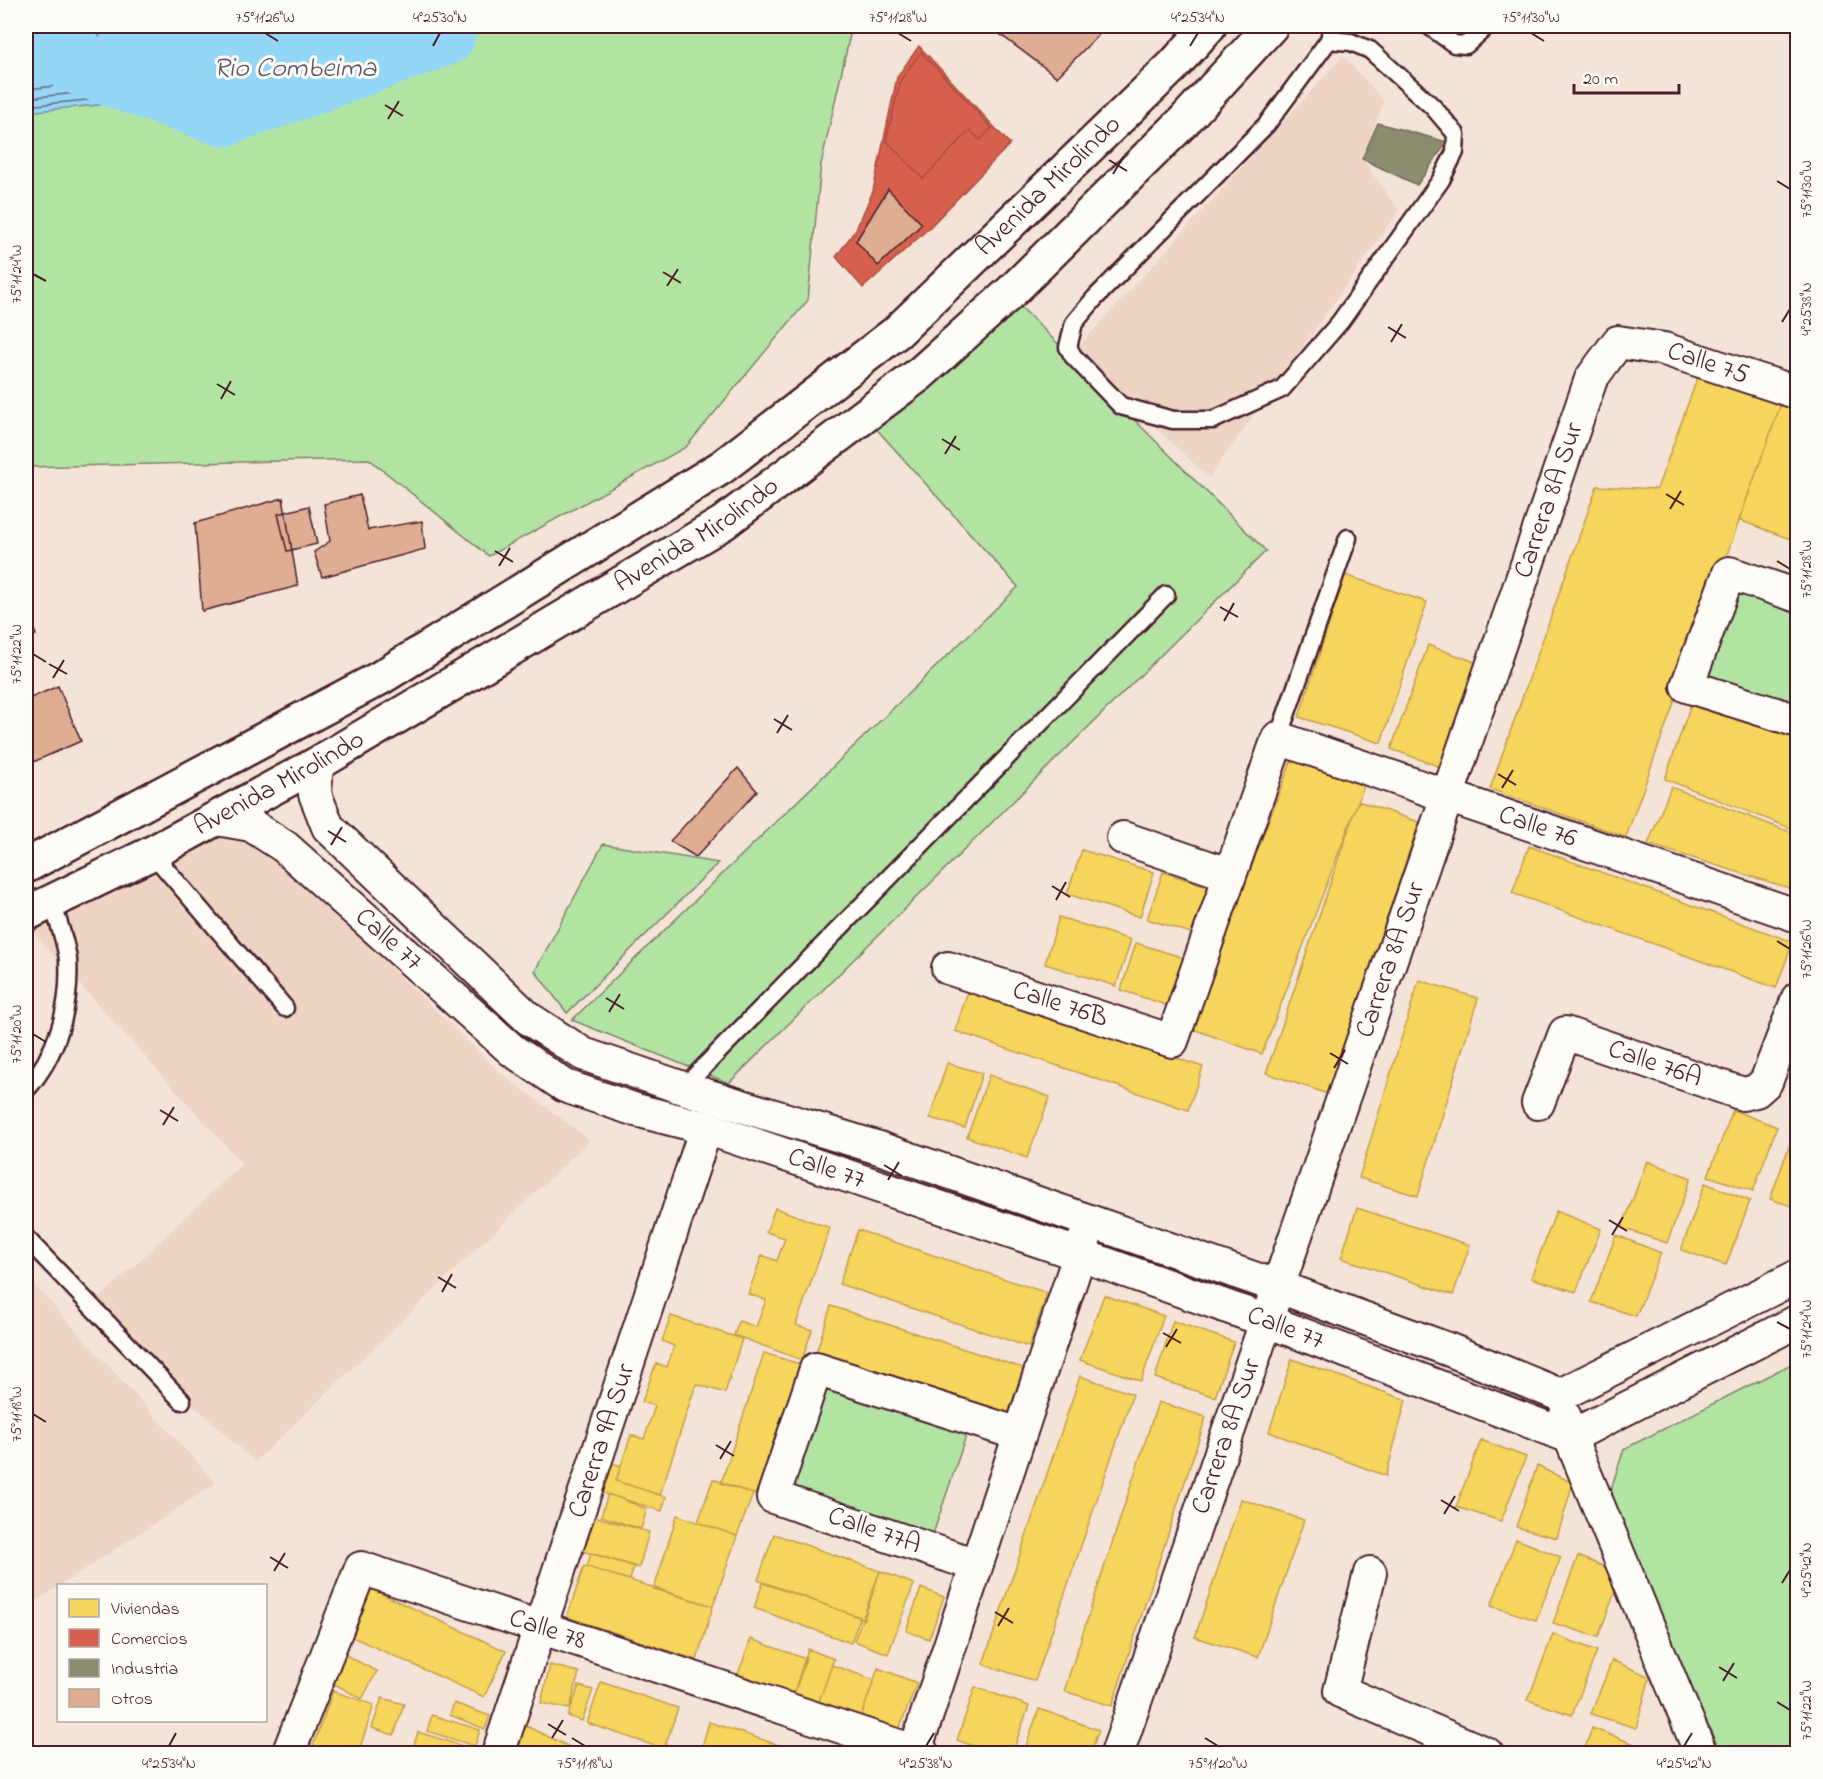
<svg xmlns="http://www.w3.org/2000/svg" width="1823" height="1779" viewBox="0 0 1823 1779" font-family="'Indie Flower',sans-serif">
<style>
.built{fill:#eed4c3}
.green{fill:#b1e3a3;stroke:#7e8167;stroke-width:1.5}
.water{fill:#94d6f6;stroke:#768da5;stroke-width:1.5}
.homes{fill:#f6d55c;stroke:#c29e4d;stroke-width:1.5}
.shops{fill:#d6604d;stroke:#ac4c43;stroke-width:1.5}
.industry{fill:#8c8c6e;stroke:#786b5a;stroke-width:1.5}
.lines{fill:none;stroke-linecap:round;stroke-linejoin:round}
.shore{stroke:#68687c;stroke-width:1.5}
.river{stroke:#94d6f6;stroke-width:63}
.building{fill:#dfad91;stroke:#4a1f2b;stroke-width:1.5}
.service-casing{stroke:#4a1f2b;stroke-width:21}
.minor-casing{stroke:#4a1f2b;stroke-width:36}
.primary-casing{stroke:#4a1f2b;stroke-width:38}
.service{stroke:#fdfcf7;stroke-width:16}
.minor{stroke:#fdfcf7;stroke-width:32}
.primary{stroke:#fdfcf7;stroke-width:33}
.ticks{fill:none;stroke:#4a1f2b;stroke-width:2}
.labels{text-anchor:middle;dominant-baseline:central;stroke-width:6;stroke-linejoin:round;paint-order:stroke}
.street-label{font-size:27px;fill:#4a1f2b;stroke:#fdfcf7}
.water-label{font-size:28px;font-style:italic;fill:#605668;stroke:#fdfcf7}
.neatline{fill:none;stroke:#4a1f2b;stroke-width:2}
.ticks-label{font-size:15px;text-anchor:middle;fill:#4a1f2b}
</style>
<rect width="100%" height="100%" fill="#f4e4d8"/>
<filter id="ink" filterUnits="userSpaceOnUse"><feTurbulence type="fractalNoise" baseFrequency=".0167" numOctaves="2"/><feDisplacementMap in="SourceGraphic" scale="12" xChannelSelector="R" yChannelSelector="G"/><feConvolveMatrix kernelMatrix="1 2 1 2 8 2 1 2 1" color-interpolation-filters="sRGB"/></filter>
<g filter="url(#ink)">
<path class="built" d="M 1343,56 L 1384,101 L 1362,159 L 1399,211 L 1209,478 L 1075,351 Z
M 241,828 L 330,908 L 498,1071 L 590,1140 L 255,1462 L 89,1308 L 242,1164 L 28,927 Z
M 26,1276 L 216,1483 L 26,1608 Z"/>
<path class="green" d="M 26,26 L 852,26 L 821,164 L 808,300 L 686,447 L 489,556 L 369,459 L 26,467 Z
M 996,282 L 1266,551 L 729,1083 L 572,1020 L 1018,587 L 856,406 Z
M 1729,586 L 1797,608 L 1797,714 L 1695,680 Z
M 603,844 L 718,863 L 567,1013 L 535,971 Z
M 1797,1361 L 1797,1753 L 1721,1753 L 1605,1507 L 1624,1449 Z
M 816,1369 L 971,1421 L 928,1549 L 773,1497 Z"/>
<path class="water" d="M 100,26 L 421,26 L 312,114 L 108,104 L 26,112 L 26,36 Z"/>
<path class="homes" d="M 1701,368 L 1783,398 L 1626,837 L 1490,789 L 1597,486 L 1657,489 Z
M 1783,398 L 1798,404 L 1798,542 L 1739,520 Z
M 1345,575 L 1427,602 L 1381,743 L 1299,717 Z
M 1428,645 L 1478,663 L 1441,767 L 1391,749 Z
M 1692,701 L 1798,734 L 1798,831 L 1665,779 Z
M 1292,759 L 1364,786 L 1262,1054 L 1190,1028 Z
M 1671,787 L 1798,835 L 1798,891 L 1648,844 Z
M 1358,801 L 1419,822 L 1328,1094 L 1266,1073 Z
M 1529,846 L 1793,942 L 1776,988 L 1512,893 Z
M 1082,850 L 1154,872 L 1140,917 L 1067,894 Z
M 1163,872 L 1215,889 L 1200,936 L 1147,919 Z
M 1059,917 L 1131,940 L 1116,986 L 1045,964 Z
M 1136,943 L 1188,959 L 1172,1007 L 1121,990 Z
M 1419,980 L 1478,998 L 1418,1196 L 1359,1178 Z
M 969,988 L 1203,1067 L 1188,1110 L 955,1031 Z
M 947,1063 L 982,1073 L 965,1128 L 930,1118 Z
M 989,1075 L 1050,1097 L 1027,1158 L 967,1137 Z
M 1733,1110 L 1777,1127 L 1753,1191 L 1708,1176 Z
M 1794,1133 L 1798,1134 L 1798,1208 L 1770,1199 Z
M 1647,1161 L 1691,1178 L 1667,1243 L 1622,1228 Z
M 1705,1183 L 1750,1201 L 1726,1265 L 1681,1250 Z
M 775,1208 L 830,1228 L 796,1325 L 812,1330 L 802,1360 L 734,1335 L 739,1321 L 756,1327 L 766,1300 L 748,1294 L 762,1255 L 777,1261 L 785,1238 L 766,1232 Z
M 1357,1208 L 1470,1245 L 1453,1295 L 1341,1258 Z
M 1556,1211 L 1601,1229 L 1576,1292 L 1531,1278 Z
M 858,1230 L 1047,1293 L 1029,1347 L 839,1284 Z
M 1616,1235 L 1661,1253 L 1636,1316 L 1591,1302 Z
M 1104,1295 L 1164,1316 L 1141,1381 L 1080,1360 Z
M 831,1306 L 1023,1368 L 1006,1421 L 814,1359 Z
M 671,1316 L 742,1339 L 725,1393 L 696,1384 L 660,1495 L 616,1481 L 631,1435 L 644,1439 L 655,1406 L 642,1402 L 656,1363 L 667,1367 L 674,1346 L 662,1341 Z
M 1173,1321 L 1234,1342 L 1215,1397 L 1155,1378 Z
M 764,1353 L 806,1366 L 762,1497 L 721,1483 Z
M 1292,1359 L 1406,1400 L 1386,1476 L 1269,1432 Z
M 1080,1376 L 1133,1394 L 1035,1681 L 983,1664 Z
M 1158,1402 L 1206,1417 L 1112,1706 L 1064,1691 Z
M 1481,1440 L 1526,1457 L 1501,1521 L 1456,1507 Z
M 609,1462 L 621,1466 L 616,1481 L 666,1497 L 662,1511 L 600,1492 Z
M 1537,1466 L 1573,1483 L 1557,1538 L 1516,1527 Z
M 713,1479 L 753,1494 L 737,1536 L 698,1522 Z
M 608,1494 L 647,1509 L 641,1529 L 601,1516 Z
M 1241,1499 L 1304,1520 L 1258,1657 L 1195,1637 Z
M 677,1515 L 737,1536 L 713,1606 L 654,1589 Z
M 593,1516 L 649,1532 L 639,1568 L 582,1551 Z
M 774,1534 L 880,1571 L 864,1619 L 758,1580 Z
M 1516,1539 L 1561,1557 L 1536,1620 L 1491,1606 Z
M 591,1553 L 634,1566 L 630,1580 L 587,1567 Z
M 1578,1556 L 1622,1574 L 1598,1637 L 1553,1623 Z
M 584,1566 L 713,1606 L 697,1660 L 567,1617 Z
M 880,1571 L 914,1584 L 888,1654 L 854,1641 Z
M 763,1583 L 860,1617 L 851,1643 L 754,1608 Z
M 921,1588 L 944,1597 L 929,1639 L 906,1631 Z
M 371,1589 L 506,1651 L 484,1697 L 350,1636 Z
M 1553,1634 L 1597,1651 L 1572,1715 L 1528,1700 Z
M 751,1639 L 806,1659 L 794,1694 L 738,1674 Z
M 808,1649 L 834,1659 L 817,1707 L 792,1698 Z
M 343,1654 L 377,1671 L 362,1699 L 329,1681 Z
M 1612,1660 L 1650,1677 L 1636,1728 L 1591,1714 Z
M 550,1665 L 579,1672 L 570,1709 L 541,1703 Z
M 832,1665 L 874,1680 L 859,1723 L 817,1707 Z
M 878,1668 L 917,1683 L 897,1735 L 859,1723 Z
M 601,1682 L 678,1708 L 664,1749 L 587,1723 Z
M 579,1686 L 593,1690 L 582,1721 L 568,1716 Z
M 975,1687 L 1029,1706 L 1012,1754 L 995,1754 L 957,1740 Z
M 333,1691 L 374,1705 L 358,1754 L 310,1754 Z
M 382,1698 L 404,1704 L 394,1735 L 372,1728 Z
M 454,1703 L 490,1716 L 485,1729 L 450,1715 Z
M 1039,1709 L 1099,1730 L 1090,1754 L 1023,1754 Z
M 432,1715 L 480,1730 L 475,1746 L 427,1731 Z
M 709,1722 L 806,1754 L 700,1754 Z
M 526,1726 L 580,1752 L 580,1754 L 513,1754 Z
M 1592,1728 L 1637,1745 L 1633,1754 L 1583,1754 Z
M 418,1732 L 472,1749 L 470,1754 L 411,1754 Z"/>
<path class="shops" d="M 919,46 L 1010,144 L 929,228 L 863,288 L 836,257 L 856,229 L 873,191 L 897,77 Z
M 921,52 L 992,128 L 980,140 L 970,130 L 923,179 L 886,140 L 901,79 Z"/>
<path class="industry" d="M 1378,123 L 1447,142 L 1417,185 L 1362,159 Z"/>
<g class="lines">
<path class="shore" d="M 26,41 L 80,34 L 85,26
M 26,49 C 44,48 91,47 93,26
M 26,58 C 50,57 100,58 102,26
M 26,89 L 107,81 L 304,91 L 385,26
M 26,98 L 108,90 L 307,100 L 399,26
M 26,106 L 108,98 L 310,107 L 411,26"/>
<path class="river" d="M 26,38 L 77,63 L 224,115 L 444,35 L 443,26"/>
</g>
<path class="building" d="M 997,26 L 1107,26 L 1057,77 L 993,29 Z
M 888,189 L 922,224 L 878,266 L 856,241 Z
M 360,495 L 368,530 L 422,521 L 425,549 L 322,577 L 314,552 L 330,541 L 324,504 Z
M 283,498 L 298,586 L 202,611 L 195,523 Z
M 309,506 L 317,544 L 287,551 L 278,514 Z
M 26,610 L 36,635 L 26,640 Z
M 58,686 L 81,741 L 31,763 L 26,749 L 26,700 Z
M 738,768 L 757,791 L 696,857 L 670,841 Z"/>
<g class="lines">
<defs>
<path id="service" d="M 1429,26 L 1454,44 L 1466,45 L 1487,26
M 1329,40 L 1351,42 L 1370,50 L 1433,107 L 1456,134 L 1455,152 L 1441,180 L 1340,322 L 1282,389 L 1213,420 L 1173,420 L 1121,406 L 1073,356 L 1068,347 L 1074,323 L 1095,298 L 1267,124 L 1329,40 L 1332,26
M 1278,738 L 1348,538
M 152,853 L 285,1008
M 683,1088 L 1166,595
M 26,1090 C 57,1055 71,1007 68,960 C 66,941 57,920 52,901
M 26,1238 L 182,1401"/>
<g id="minor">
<path d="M 1798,596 L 1729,573 L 1687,686 L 1798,721"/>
<path d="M 317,764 L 315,794 L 328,827 L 528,1018 L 583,1054 L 683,1088 L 879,1148 L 1279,1287 L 1450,1350 L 1560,1395"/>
<path id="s1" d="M 217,819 L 251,825 L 285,847 L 512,1050 L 565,1086 L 636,1110 L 706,1128 L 1078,1254 L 1267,1321 L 1570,1437"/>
<path d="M 1123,838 L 1228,874"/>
<path id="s2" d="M 948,968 L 1172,1041 L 1278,738 L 1798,916"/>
<path id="s3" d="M 1538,1103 L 1565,1033 L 1743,1094 L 1756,1091 L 1766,1082 L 1798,998"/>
<path d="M 1560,1395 L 1798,1276"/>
<path d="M 1565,1417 L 1570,1437 L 1701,1754"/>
<path d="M 1570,1437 L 1798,1321"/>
<path d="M 976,1565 L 773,1497 L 816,1369 L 1019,1434"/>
<path d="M 1370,1573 L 1340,1691 L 1487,1754"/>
<path id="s4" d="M 288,1754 L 361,1568 L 923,1754"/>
<path id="s5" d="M 498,1754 L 706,1128"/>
<path d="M 914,1754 L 1086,1235"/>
<path id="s6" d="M 1117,1754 L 1591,379 L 1618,342 L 1664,349 L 1798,393"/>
</g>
<g id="primary">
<path id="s7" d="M 26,866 L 380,678 L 722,467 L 897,332 L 1173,66 L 1209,26"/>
<path id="s8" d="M 26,914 L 152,853 L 317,764 L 723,523 L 921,373 L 1012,291 L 1184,121 L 1271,26"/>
</g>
</defs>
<use href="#service" class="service-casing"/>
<use href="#minor" class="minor-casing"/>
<use href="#primary" class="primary-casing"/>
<use href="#service" class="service"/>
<use href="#minor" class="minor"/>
<use href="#primary" class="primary"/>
</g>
</g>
<path class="ticks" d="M 265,33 L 278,41M 898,33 L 911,41M 1531,33 L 1544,41M 433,46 L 440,33M 1190,46 L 1198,33M 385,105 L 403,116M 388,119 L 399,101M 1109,160 L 1127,171M 1113,174 L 1124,156M 1777,181 L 1790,189M 663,272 L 681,283M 33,274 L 46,281M 667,286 L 678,269M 1782,322 L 1790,309M 1388,327 L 1406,338M 1391,342 L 1402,324M 217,384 L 235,395M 221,399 L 231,381M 942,439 L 960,450M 945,454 L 956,436M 1666,494 L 1684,505M 1670,509 L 1681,491M 495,551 L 513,562M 1777,561 L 1790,569M 499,566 L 510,548M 1220,607 L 1238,617M 1224,621 L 1234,603M 33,654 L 46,662M 49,664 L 67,674M 53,678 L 64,660M 774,719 L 792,730M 777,733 L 788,715M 1498,774 L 1516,785M 1502,788 L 1513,770M 328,831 L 346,842M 331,845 L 342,827M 1052,886 L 1070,897M 1056,900 L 1066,882M 1777,941 L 1790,949M 606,998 L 624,1009M 609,1012 L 620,994M 33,1034 L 46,1042M 1330,1053 L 1348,1064M 1334,1068 L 1345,1050M 160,1110 L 178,1121M 163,1125 L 174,1107M 884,1165 L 902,1176M 888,1180 L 899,1162M 1609,1220 L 1627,1231M 1612,1235 L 1623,1217M 438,1277 L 456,1288M 442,1292 L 452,1274M 1777,1322 L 1790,1329M 1163,1333 L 1181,1343M 1166,1347 L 1177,1329M 33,1414 L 46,1422M 716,1445 L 734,1456M 720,1459 L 731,1441M 1441,1500 L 1459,1511M 1444,1514 L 1455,1496M 270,1557 L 288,1568M 274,1571 L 285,1553M 1782,1583 L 1790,1570M 995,1612 L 1013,1623M 998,1626 L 1009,1608M 1719,1667 L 1737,1678M 1723,1681 L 1734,1663M 1777,1702 L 1790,1710M 548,1724 L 566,1735M 552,1738 L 563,1720M 572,1738 L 585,1746M 1205,1738 L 1218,1746M 169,1746 L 176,1733M 926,1746 L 934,1733M 1684,1746 L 1692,1733"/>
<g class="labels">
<g class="street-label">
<text stroke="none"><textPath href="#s7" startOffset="1234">Avenida Mirolindo</textPath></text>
<text stroke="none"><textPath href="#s6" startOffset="1593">Calle 75</textPath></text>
<text stroke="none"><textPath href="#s6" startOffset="1326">Carrera 8A Sur</textPath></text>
<text stroke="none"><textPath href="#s8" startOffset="771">Avenida Mirolindo</textPath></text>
<text stroke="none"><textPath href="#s8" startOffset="285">Avenida Mirolindo</textPath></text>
<text stroke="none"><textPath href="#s2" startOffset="831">Calle 76</textPath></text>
<text stroke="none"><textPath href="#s1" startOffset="214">Calle 77</textPath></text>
<text stroke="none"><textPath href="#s6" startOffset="840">Carrera 8A Sur</textPath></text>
<text stroke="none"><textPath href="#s2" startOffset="118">Calle 76B</textPath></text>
<text stroke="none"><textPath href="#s3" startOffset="170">Calle 76A</textPath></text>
<text stroke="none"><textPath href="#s1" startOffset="718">Calle 77</textPath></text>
<text stroke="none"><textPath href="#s1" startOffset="1204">Calle 77</textPath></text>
<text stroke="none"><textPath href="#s6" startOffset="336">Carrera 8A Sur</textPath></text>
<text stroke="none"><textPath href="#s5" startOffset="330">Carerra 9A Sur</textPath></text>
<text transform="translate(874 1531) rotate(19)">Calle 77A</text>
<text stroke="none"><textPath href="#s4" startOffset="396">Calle 78</textPath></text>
</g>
<g class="water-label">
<text x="295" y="69">Rio Combeima</text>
</g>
</g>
<rect width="1823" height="1779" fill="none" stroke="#fdfcf7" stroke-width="66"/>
<rect x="57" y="1584" width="210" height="138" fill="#fdfcf7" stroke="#b5a4a5" stroke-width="1.5"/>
<rect x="69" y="1599" width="30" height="18" fill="#f6d55c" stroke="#b5a4a5" stroke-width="1.5"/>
<text x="111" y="1614" font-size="18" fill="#4a1f2b">Viviendas</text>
<rect x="69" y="1629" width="30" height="18" fill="#d6604d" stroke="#b5a4a5" stroke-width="1.5"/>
<text x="111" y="1644" font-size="18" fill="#4a1f2b">Comercios</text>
<rect x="69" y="1659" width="30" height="18" fill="#8c8c6e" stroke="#b5a4a5" stroke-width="1.5"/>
<text x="111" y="1674" font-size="18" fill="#4a1f2b">Industria</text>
<rect x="69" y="1689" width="30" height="18" fill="#dfad91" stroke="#b5a4a5" stroke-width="1.5"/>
<text x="111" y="1704" font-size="18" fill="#4a1f2b">Otros</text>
<path d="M1574 84v9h105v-9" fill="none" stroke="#4a1f2b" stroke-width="3"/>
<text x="1583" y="84" font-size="18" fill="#4a1f2b" stroke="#fdfcf7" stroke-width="4.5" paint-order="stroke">20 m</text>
<rect x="33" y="33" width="1757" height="1713" class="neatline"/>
<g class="ticks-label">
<text x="265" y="22">75°11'26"W</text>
<text x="440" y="22">4°25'30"N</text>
<text x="898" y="22">75°11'28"W</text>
<text x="1198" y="22">4°25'34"N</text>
<text x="1531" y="22">75°11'30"W</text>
<text transform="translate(1806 189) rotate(-90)" y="5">75°11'30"W</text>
<text transform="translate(16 274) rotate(-90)" y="5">75°11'24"W</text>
<text transform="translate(1806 309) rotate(-90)" y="5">4°25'38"N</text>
<text transform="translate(1806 569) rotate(-90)" y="5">75°11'28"W</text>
<text transform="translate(16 654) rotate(-90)" y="5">75°11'22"W</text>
<text transform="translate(1806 949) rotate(-90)" y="5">75°11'26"W</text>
<text transform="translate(16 1034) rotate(-90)" y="5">75°11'20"W</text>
<text transform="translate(1806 1329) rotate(-90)" y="5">75°11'24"W</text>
<text transform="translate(16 1414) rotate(-90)" y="5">75°11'18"W</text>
<text transform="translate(1806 1570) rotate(-90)" y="5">4°25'42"N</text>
<text transform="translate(1806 1710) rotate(-90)" y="5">75°11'22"W</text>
<text x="169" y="1768">4°25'34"N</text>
<text x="585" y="1768">75°11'18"W</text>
<text x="926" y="1768">4°25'38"N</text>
<text x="1218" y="1768">75°11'20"W</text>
<text x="1684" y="1768">4°25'42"N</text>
</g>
</svg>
